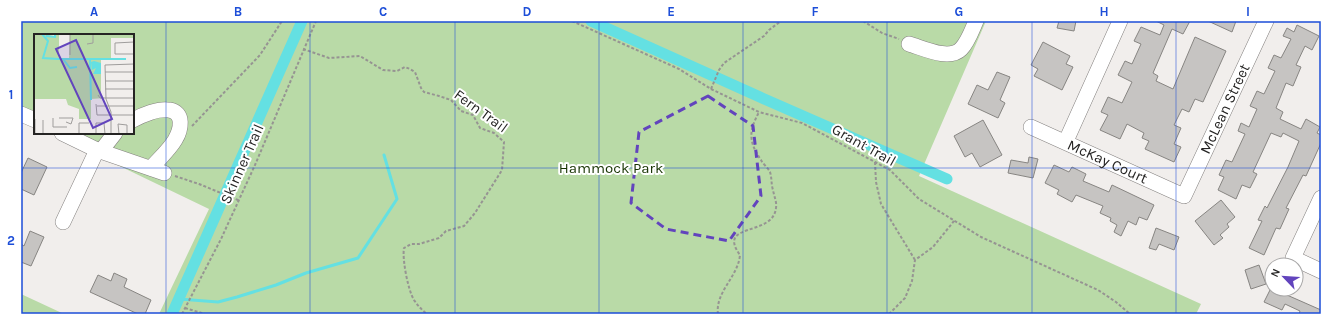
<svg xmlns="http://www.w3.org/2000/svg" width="1342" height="335" viewBox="0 0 1342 335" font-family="Karla,sans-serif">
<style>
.green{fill:#b9daa7}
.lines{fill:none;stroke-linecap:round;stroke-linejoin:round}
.stream{stroke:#64e0e2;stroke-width:3}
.canal{stroke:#64e0e2;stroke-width:11}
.building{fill:#c6c4c2;stroke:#878582}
.minor-casing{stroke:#858280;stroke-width:16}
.path{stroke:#969492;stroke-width:2;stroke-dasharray:3 2;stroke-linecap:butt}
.minor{stroke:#fff;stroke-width:15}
.marked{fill:none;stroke:#6244bd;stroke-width:3;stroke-dasharray:8 5;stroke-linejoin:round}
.grid{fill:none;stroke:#1d4ed8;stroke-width:1;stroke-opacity:0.55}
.labels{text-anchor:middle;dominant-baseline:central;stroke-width:4;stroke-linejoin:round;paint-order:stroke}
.street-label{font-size:15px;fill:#252423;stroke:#fff}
.park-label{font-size:15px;fill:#163300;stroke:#fff}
.inset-river{fill:none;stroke:#64e0e2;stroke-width:2}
.inset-road{fill:none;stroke:#9f9d9c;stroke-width:1}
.view{fill:#6244bd;fill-opacity:0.15;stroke:#6244bd;stroke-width:2}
.inset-edge{fill:none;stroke:#252423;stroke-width:2}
.neatline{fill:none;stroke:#1d4ed8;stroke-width:1.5}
.grid-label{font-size:13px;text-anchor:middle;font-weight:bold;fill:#1d4ed8}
</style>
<rect width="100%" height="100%" fill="#f1eeec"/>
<path class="green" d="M 21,21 L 986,21 L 919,176 L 1201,304 L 1196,314 L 159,314 L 209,209 L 51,133 L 133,133 L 133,35 L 35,35 L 35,125 L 21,118 Z
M 21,294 L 64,314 L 21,314 Z"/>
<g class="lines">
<path class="stream" d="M 179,299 L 218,302 L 237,297 L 276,285 L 306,273 L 358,258 L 397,199 L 384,155"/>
<path class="canal" d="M 591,21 L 762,98 L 947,179
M 172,314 L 302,21"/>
</g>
<path class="building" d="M 1059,21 L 1076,21 L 1074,31 L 1057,28 Z
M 1156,21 L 1190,21 L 1183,34 L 1172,29 L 1153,73 L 1158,76 L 1156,81 L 1173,89 L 1195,37 L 1226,51 L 1203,102 L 1195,99 L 1189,112 L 1182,109 L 1174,125 L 1181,128 L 1174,144 L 1181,147 L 1174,162 L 1145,149 L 1149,141 L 1142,138 L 1144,133 L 1127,124 L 1120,139 L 1100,130 L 1108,115 L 1101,112 L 1108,97 L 1122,103 L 1132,82 L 1118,75 L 1125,61 L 1132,64 L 1141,44 L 1134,41 L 1141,27 L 1160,35 L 1164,25 Z
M 1208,21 L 1236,21 L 1232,32 Z
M 1297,25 L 1319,36 L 1312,50 L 1305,46 L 1296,65 L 1301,67 L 1293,86 L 1286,83 L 1276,108 L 1283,112 L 1280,119 L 1301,129 L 1306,119 L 1320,127 L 1317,133 L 1321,135 L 1321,143 L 1306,176 L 1303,175 L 1286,208 L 1289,209 L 1280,229 L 1276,228 L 1264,255 L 1249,248 L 1262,221 L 1258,220 L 1265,206 L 1267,208 L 1288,167 L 1299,141 L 1283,133 L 1281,137 L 1271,133 L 1253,172 L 1257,174 L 1250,188 L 1242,185 L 1236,199 L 1218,190 L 1224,177 L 1219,175 L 1226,160 L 1232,162 L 1245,134 L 1238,131 L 1241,123 L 1249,127 L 1257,109 L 1250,106 L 1257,91 L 1264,94 L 1275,71 L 1268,68 L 1274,55 L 1281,58 L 1291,39 L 1283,36 L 1287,28 L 1294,32 Z
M 1043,42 L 1070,56 L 1066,64 L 1073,67 L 1062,90 L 1034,76 L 1038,69 L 1031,65 Z
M 997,72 L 1010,77 L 1000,100 L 1005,103 L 998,118 L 968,104 L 977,85 L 988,90 Z
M 983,120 L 1002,155 L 980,167 L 972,153 L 965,157 L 954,136 Z
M 1029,157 L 1038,159 L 1033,178 L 1008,173 L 1011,160 L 1028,163 Z
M 28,158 L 47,167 L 34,195 L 21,189 L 21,173 Z
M 1054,165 L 1069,172 L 1072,167 L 1086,174 L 1083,181 L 1109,192 L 1112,185 L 1154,205 L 1147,220 L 1139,217 L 1136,225 L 1128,221 L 1121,236 L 1114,232 L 1117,225 L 1110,221 L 1111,218 L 1100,213 L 1103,206 L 1076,195 L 1072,202 L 1057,194 L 1059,190 L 1045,183 Z
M 1221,200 L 1235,217 L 1227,224 L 1229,227 L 1220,235 L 1223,238 L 1214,245 L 1195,221 Z
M 1156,228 L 1179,237 L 1174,250 L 1159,244 L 1156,250 L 1149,248 Z
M 30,231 L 44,237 L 31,266 L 21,262 L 21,244 L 24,246 Z
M 1259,265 L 1266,284 L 1251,289 L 1245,270 Z
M 114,273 L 127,279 L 124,287 L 151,300 L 145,314 L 138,314 L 90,292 L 98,275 L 111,281 Z
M 1271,288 L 1321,310 L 1321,314 L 1299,314 L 1300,311 L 1285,304 L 1282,310 L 1264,302 Z"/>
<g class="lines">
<defs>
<g id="minor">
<path d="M 909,44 C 923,48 949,61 961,49 C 968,42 972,30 976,21"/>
<path d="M 21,114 L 35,120"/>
<path d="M 133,120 C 142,115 159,108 169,110 C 185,112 181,130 175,140 C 169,150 159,159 151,168"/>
<path id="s1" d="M 1031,127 L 1184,196 L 1266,21"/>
<path d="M 62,133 L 97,150 L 164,173"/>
<path d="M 1066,141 L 1120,21"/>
<path d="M 101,151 L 115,133"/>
<path d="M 1321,198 L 1293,258 L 1321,271"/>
<path d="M 63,222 L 97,150"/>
</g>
</defs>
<use href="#minor" class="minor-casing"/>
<path class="path" d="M 572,21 L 679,69 L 711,89 L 759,112 L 802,123 L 875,162 L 890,170 L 919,199 L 981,237 L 1098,290 L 1116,302 L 1130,314
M 863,21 L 882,33 L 899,39
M 303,49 L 329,58 L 360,56 L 383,70 L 397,71 L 405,67 L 410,69 L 415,72 L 421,88 L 424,92 L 439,96 L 451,100 L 461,111 L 473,115 L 480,128 L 494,133 L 504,142 L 502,170 L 475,213 L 464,226 L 446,231 L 439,238 L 419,244 L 411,244 L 404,248 C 402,259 408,290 414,300 C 418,306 422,310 427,314
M 711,89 L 719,70 L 724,63 L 764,36 L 769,30 L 781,21
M 192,126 L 260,55 L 282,21
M 875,162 L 876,182 L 881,204 L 915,260
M 175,176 L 199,184 L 238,200
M 185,308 L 205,314
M 182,314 L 221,239 L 255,165 L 316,21
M 718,314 C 715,292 738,277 740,255 C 716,222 773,237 776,208 C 777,202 774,196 773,190 C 771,184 772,178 770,172 C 768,168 763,164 761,160 C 748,141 749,131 759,112
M 889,314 L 905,298 L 912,281 L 915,260 L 933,247 L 954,221"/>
<use href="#minor" class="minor"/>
</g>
<path class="marked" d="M 708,96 L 753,126 L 761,196 L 729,241 L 666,229 L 631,203 L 639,132 Z"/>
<path class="grid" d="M 166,21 L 166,314M 310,21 L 310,314M 455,21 L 455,314M 599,21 L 599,314M 743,21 L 743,314M 887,21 L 887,314M 1032,21 L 1032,314M 1176,21 L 1176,314M 21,168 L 1321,168"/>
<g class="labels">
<g class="street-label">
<text stroke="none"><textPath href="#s1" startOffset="264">McLean Street</textPath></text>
<text transform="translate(481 111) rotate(36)">Fern Trail</text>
<text transform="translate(864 145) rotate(29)">Grant Trail</text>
<text stroke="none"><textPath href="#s1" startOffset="84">McKay Court</textPath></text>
<text transform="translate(242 164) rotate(-66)">Skinner Trail</text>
</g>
<g class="park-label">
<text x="611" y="168">Hammock Park</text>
</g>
</g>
<g transform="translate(34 34)">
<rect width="100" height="100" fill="#f1eeec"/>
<path d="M 8,0 L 20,2 L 25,0 L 25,24 L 35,24 L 36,0 L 100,0 L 100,4 L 77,4 L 77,25 L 67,25 L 67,63 L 71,64 L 57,65 L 57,85 L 45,85 L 45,75 L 34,71 L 32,65 L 0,65 L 0,1 Z" fill="#b9daa7"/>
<path d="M 60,27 L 67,29 L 67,40 L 59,40 L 62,34 L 58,36 L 57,28 Z" fill="#64e0e2"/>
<path class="inset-river" d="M 8,0 L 14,7 L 9,24 L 24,25M 12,2 L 21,3 L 21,0M 56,24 L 57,66M 24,25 L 92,25M 29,25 L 36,34 L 43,33"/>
<path class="inset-road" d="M 36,0 L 36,21M 100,8 L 81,9 L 81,20 L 100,20M 53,10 L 59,9 L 59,0M 71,38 L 100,38M 71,47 L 100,47M 71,55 L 100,55M 64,61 L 66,64 L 100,64M 62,70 L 63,81 L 100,81M 63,72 L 100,72M 19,84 L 19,93 L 33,93M 25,84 L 39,84 L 37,90 L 32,88M 1,85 L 1,100M 9,86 L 9,100M 45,100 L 45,89 L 55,89M 62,100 L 62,89 L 70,89 L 71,100M 77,100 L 77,78 L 72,65 L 71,31 L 100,30M 85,100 L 84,90 L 93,91 L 93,100"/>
<path class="view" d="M 42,6 L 78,85 L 59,94 L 22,15 Z"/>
<rect width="100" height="100" class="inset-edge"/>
</g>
<rect width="1342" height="335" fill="none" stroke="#ffffff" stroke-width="44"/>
<g transform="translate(1284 277) rotate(295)"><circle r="19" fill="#ffffff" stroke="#a8a7a7"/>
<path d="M0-3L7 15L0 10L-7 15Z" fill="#6244bd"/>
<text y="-6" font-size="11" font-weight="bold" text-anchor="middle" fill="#252423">N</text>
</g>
<rect x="22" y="22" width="1298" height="291" class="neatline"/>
<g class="grid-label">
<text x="94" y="16">A</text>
<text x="238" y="16">B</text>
<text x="383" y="16">C</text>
<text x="527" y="16">D</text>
<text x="671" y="16">E</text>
<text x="815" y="16">F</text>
<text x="959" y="16">G</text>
<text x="1104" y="16">H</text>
<text x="1248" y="16">I</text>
<text x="11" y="99">1</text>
<text x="11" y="245">2</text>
</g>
</svg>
